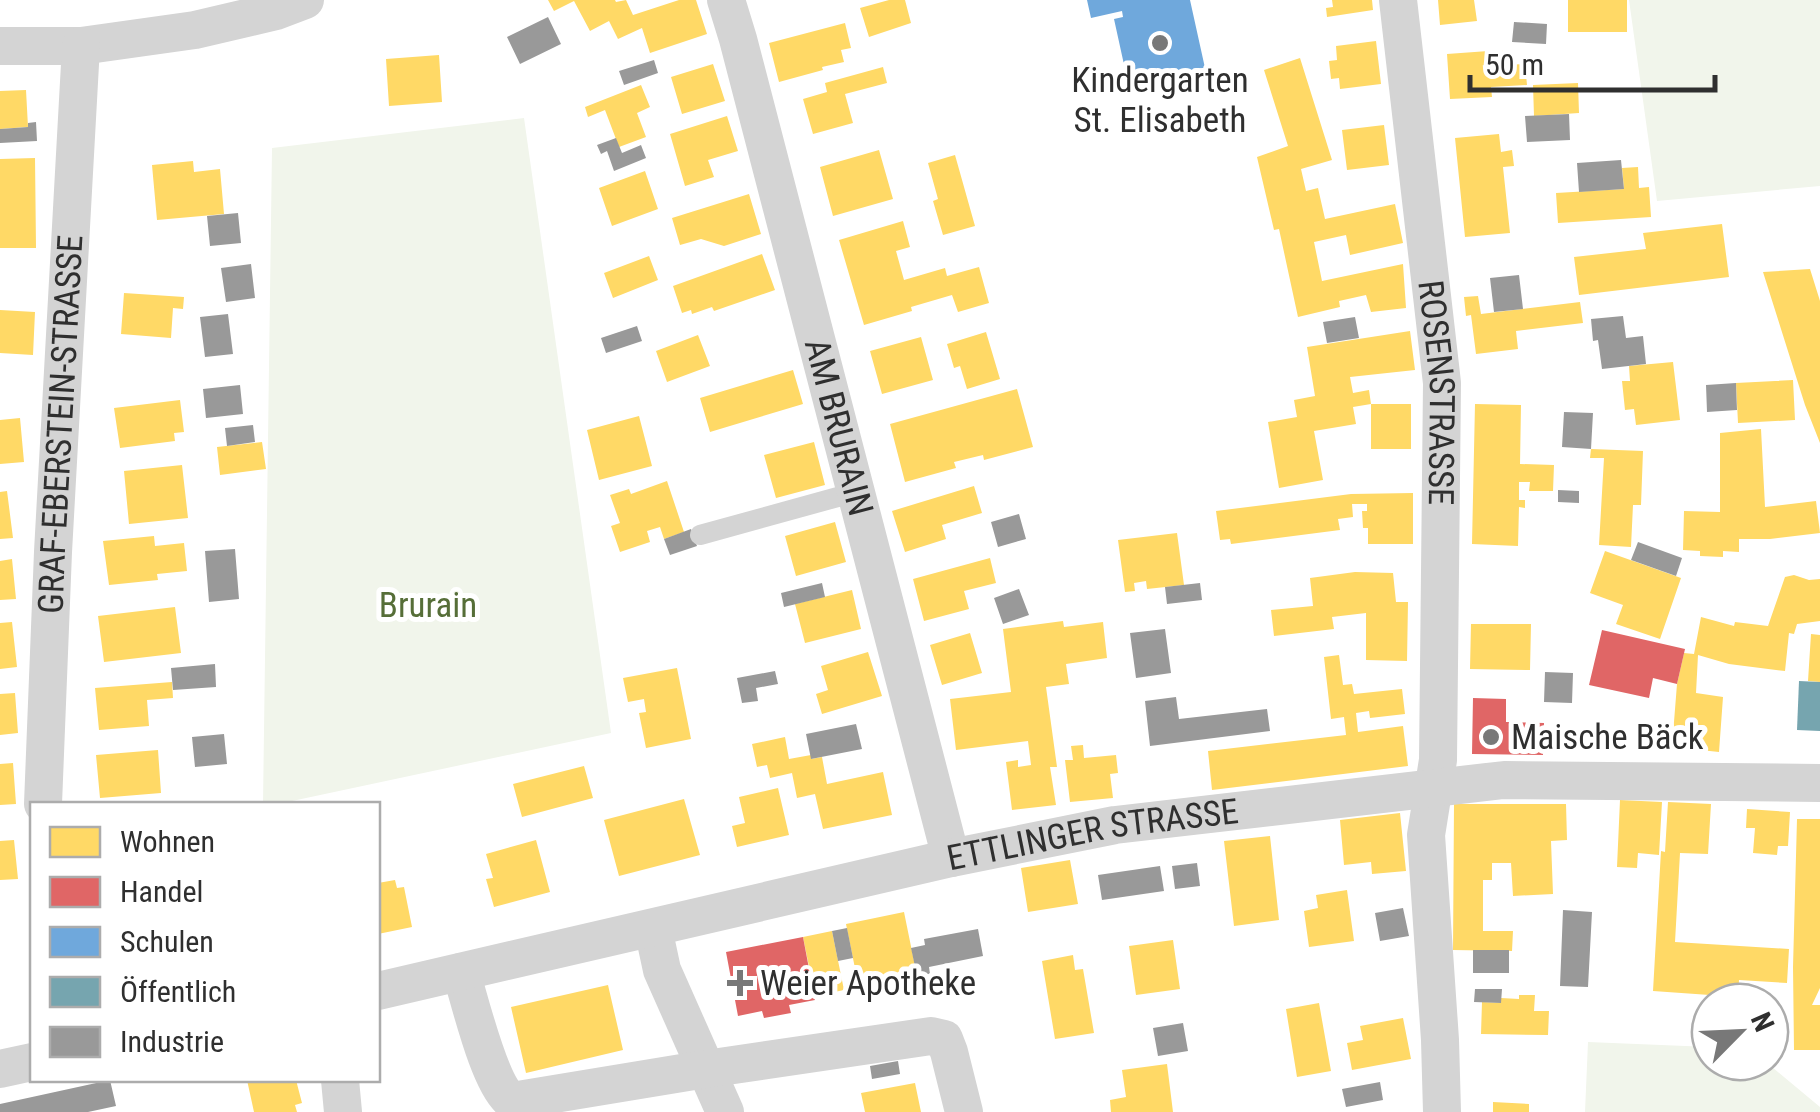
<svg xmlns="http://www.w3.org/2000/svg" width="1820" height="1112" viewBox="0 0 1820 1112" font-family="'Roboto Condensed',sans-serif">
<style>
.green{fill:#f1f5eb}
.homes{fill:#ffd966}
.shops{fill:#e06666}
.schools{fill:#6fa8dc}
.public{fill:#76a5af}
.industry{fill:#999}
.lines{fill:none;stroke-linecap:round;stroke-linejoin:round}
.service{stroke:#d4d4d4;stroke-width:20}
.minor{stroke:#d4d4d4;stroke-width:38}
.poi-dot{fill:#787878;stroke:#fff;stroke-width:4}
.labels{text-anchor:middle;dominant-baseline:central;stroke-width:10;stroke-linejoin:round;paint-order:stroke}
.poi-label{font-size:35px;fill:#2f2f2f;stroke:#fff;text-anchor:start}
.street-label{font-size:35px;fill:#2f2f2f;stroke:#fff}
.park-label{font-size:35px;fill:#566e38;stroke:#fff}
</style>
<rect width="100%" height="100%" fill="#fff"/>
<path class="green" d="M 1629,0 L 1820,0 L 1820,186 L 1657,201 Z
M 524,118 L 611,733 L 278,804 L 263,804 L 272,148 Z
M 1588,1042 L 1710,1047 L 1710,1062 L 1766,1062 L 1820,1107 L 1820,1112 L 1585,1112 Z"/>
<path class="homes" d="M 548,0 L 615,0 L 616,2 L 626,0 L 633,15 L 679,0 L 696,0 L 707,34 L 650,53 L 642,28 L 618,39 L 609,21 L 590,31 L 574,1 L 554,11 Z
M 889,0 L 905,0 L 911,23 L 869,37 L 860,8 Z
M 1332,0 L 1372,0 L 1373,10 L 1327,17 L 1326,8 L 1333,7 Z
M 1438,0 L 1474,0 L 1477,21 L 1440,25 Z
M 1568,0 L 1627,0 L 1627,32 L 1568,32 Z
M 845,23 L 851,48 L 841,50 L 844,62 L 822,67 L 823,70 L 779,82 L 769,43 Z
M 1376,41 L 1381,84 L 1340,89 L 1339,78 L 1331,79 L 1329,61 L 1337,60 L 1336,46 Z
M 1502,50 L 1504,65 L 1525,64 L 1527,85 L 1491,87 L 1492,97 L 1450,99 L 1447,54 Z
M 439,55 L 442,102 L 389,106 L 386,59 Z
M 1300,58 L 1332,160 L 1301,169 L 1306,191 L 1318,188 L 1325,219 L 1395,204 L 1403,243 L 1350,255 L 1346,235 L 1314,242 L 1322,281 L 1403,264 L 1406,308 L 1371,312 L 1366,295 L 1339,301 L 1340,307 L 1298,317 L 1279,229 L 1274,230 L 1257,157 L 1288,146 L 1264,70 Z
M 713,64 L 725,101 L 682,114 L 671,77 Z
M 883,67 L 887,83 L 845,94 L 853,123 L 813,134 L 803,99 L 827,92 L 825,83 Z
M 1578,83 L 1579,113 L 1534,116 L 1533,85 Z
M 641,85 L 650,107 L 637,113 L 646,137 L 619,147 L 605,110 L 588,117 L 585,107 Z
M 26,90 L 28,127 L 0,129 L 0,91 Z
M 727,116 L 738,151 L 708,160 L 714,177 L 685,186 L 670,134 Z
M 1384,125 L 1389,165 L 1347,170 L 1342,130 Z
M 1499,134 L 1501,152 L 1512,150 L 1514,166 L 1503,167 L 1510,233 L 1465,237 L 1455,138 Z
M 879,150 L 893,199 L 833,216 L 820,167 Z
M 955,155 L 975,226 L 943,235 L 933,201 L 938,199 L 928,163 Z
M 35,158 L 36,248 L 0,248 L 0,159 Z
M 193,161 L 194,172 L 220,169 L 224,214 L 157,220 L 152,165 Z
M 1638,167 L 1639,188 L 1649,187 L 1651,217 L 1558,223 L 1556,193 L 1624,189 L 1622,168 Z
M 645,171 L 658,209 L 612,226 L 599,188 Z
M 749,194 L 761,234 L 724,246 L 701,239 L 680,245 L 672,218 Z
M 903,221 L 910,247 L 896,251 L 904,280 L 945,268 L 947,276 L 979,267 L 989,303 L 958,312 L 952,295 L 911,307 L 912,311 L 864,325 L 839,240 Z
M 1722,224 L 1729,277 L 1579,295 L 1574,257 L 1646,249 L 1643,233 Z
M 762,254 L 775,290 L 714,311 L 712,307 L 692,314 L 691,310 L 682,313 L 673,286 Z
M 649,256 L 658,280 L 613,298 L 604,273 Z
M 1810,269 L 1820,301 L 1820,443 L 1805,405 L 1763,272 Z
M 124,293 L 184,297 L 183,309 L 173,308 L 171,338 L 121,334 Z
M 1478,296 L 1481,314 L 1580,302 L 1583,323 L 1516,331 L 1518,349 L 1476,354 L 1471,315 L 1466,316 L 1464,297 Z
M 0,310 L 35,312 L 33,355 L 0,353 Z
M 1410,331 L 1415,370 L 1350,377 L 1353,393 L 1369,390 L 1371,404 L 1411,404 L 1411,449 L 1371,449 L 1371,404 L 1353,407 L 1356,424 L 1314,431 L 1323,480 L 1279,488 L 1268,422 L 1297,417 L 1294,400 L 1315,396 L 1307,347 Z
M 986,332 L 1000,379 L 967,389 L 960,366 L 954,368 L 947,344 Z
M 698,335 L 710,366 L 667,382 L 656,351 Z
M 921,337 L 933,380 L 882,394 L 870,351 Z
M 1673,362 L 1680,420 L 1636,425 L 1634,409 L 1625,410 L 1622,381 L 1630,381 L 1629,366 Z
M 793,370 L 803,404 L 710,432 L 700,398 Z
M 1793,380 L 1795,420 L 1738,423 L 1736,383 Z
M 1017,389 L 1033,447 L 984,460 L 983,455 L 954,462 L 956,468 L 905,482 L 890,424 Z
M 180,400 L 184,432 L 174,433 L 175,441 L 120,448 L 114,408 Z
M 1475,404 L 1521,405 L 1520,464 L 1554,465 L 1553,491 L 1529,491 L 1530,482 L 1519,482 L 1519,500 L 1525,500 L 1525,508 L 1519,507 L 1518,546 L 1472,544 Z
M 639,416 L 652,466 L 599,480 L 587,430 Z
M 20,418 L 24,462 L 0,464 L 0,420 Z
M 1761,429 L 1765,507 L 1816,501 L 1820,533 L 1770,539 L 1739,539 L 1739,552 L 1723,551 L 1723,557 L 1700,556 L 1700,551 L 1683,550 L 1684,511 L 1720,512 L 1720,433 Z
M 262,442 L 266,469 L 220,475 L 217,447 Z
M 814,442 L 825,485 L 776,498 L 764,455 Z
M 1591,449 L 1643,451 L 1641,505 L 1633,505 L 1631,547 L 1599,545 L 1604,458 L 1590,458 Z
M 182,465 L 188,518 L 129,524 L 124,471 Z
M 667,481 L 684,532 L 664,539 L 660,527 L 647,531 L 650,542 L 620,552 L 611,526 L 620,523 L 610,495 L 629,489 L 631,494 Z
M 974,486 L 982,513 L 942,525 L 946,539 L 905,552 L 892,511 Z
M 7,491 L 13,538 L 0,539 L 0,492 Z
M 1413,493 L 1413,544 L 1368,544 L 1368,528 L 1363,528 L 1362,511 L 1367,511 L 1367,504 L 1352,504 L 1353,517 L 1338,519 L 1340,530 L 1231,544 L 1230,539 L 1220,540 L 1216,511 L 1351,494 Z
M 835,522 L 846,562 L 796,576 L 785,536 Z
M 1177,533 L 1184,585 L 1147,589 L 1146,581 L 1134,583 L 1135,591 L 1125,592 L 1118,540 Z
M 154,536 L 155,546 L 184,543 L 187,571 L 157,574 L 158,580 L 109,585 L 103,541 Z
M 1605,551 L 1681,578 L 1660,639 L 1616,624 L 1623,605 L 1590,593 Z
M 990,558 L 996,583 L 964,591 L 969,609 L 924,621 L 913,579 Z
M 12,559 L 16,599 L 0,600 L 0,561 Z
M 1355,572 L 1393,573 L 1396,602 L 1408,602 L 1407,661 L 1366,660 L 1366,613 L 1332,617 L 1334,629 L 1274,636 L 1271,610 L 1313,606 L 1310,578 Z
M 1794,575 L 1809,580 L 1820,579 L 1820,621 L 1797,624 L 1794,634 L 1789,633 L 1785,671 L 1729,664 L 1698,655 L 1696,693 L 1723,697 L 1719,752 L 1672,747 L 1677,684 L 1684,653 L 1694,654 L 1701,617 L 1734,626 L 1735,622 L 1768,626 L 1785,577 Z
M 852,590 L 861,629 L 805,643 L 795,604 Z
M 175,607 L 181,653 L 104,662 L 98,616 Z
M 1063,621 L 1064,627 L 1103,622 L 1107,658 L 1066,664 L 1069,684 L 1046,687 L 1057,767 L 1050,767 L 1056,805 L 1012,810 L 1006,762 L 1018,760 L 1018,767 L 1031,765 L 1028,741 L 956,750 L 950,699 L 1011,692 L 1003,629 Z
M 12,622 L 17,667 L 0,669 L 0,623 Z
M 1471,624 L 1531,624 L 1530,670 L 1470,669 Z
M 970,633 L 982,673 L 942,685 L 930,645 Z
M 1811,634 L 1820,635 L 1820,682 L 1808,681 Z
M 868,652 L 882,696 L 822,714 L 816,694 L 828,690 L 821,666 Z
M 1339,655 L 1343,685 L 1352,684 L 1354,694 L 1402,689 L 1405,714 L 1370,718 L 1369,711 L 1356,713 L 1358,732 L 1403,726 L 1408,766 L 1212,790 L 1208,751 L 1346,735 L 1344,717 L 1331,719 L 1324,657 Z
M 677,668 L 691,739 L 646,748 L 639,713 L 646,712 L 644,699 L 628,702 L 623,678 Z
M 172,682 L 173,698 L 147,700 L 149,726 L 99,730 L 95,688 Z
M 15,693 L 18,733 L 0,735 L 0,694 Z
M 785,737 L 789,759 L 811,755 L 811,759 L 822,757 L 827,784 L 883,772 L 892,815 L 823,829 L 815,794 L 797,798 L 792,773 L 770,778 L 767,765 L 757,767 L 752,744 Z
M 1083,745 L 1084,758 L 1116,755 L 1118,773 L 1110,774 L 1113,798 L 1070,802 L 1065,760 L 1073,760 L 1071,746 Z
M 158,750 L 161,793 L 100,798 L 96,755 Z
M 13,763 L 16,804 L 0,805 L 0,764 Z
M 584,766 L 593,798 L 522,817 L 513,784 Z
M 778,788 L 789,835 L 737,847 L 732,826 L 745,823 L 739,797 Z
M 684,799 L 700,855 L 619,876 L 604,820 Z
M 1620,800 L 1662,802 L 1659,855 L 1638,853 L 1637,868 L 1617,867 Z
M 1668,802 L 1711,804 L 1708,854 L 1680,853 L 1675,942 L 1789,949 L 1787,983 L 1739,980 L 1738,997 L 1653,991 L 1661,851 L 1665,852 Z
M 1454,804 L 1566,804 L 1567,840 L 1551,841 L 1553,894 L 1513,896 L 1511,863 L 1492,863 L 1492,880 L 1483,880 L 1483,931 L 1513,931 L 1512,951 L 1453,950 Z
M 1747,809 L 1790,812 L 1788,846 L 1778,846 L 1777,855 L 1753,853 L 1755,828 L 1746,828 Z
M 1400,813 L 1406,871 L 1372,874 L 1371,862 L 1344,865 L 1340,820 Z
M 1797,819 L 1820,819 L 1820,988 L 1812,1005 L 1820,1005 L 1820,1050 L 1794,1050 L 1793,967 Z
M 1270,836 L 1279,920 L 1234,926 L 1224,841 Z
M 14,840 L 18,879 L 0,880 L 0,841 Z
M 536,840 L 550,892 L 494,907 L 486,879 L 493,878 L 486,854 Z
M 1070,860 L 1078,904 L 1028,912 L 1021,868 Z
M 395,880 L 397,888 L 404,887 L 412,927 L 378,934 L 378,883 Z
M 1347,890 L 1354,941 L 1309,947 L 1304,911 L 1318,908 L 1316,895 Z
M 904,912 L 916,971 L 858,983 L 846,924 Z
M 832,931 L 844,990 L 815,996 L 803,937 Z
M 1173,940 L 1180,989 L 1136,995 L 1129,946 Z
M 1073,955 L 1075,970 L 1083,969 L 1094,1033 L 1055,1039 L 1042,961 Z
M 608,985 L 623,1050 L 526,1073 L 511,1007 Z
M 1519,995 L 1535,995 L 1534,1011 L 1549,1011 L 1548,1035 L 1481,1034 L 1482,1002 L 1501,1003 L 1501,998 L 1519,999 Z
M 1319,1003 L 1331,1071 L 1297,1077 L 1286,1009 Z
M 1403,1018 L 1411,1059 L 1352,1070 L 1347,1043 L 1363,1040 L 1360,1026 Z
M 1167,1064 L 1173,1112 L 1111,1112 L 1110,1100 L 1126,1097 L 1122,1070 Z
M 247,1080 L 296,1080 L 302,1103 L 295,1105 L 297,1112 L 254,1112 Z
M 915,1083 L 921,1112 L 865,1112 L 861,1093 Z
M 1493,1102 L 1529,1104 L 1529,1112 L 1493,1112 Z"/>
<path class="shops" d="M 1602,630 L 1685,649 L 1677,684 L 1653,678 L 1649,698 L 1589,685 Z
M 1473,698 L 1506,699 L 1506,722 L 1544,723 L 1543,755 L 1472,754 Z
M 803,937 L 815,1000 L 789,1005 L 791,1013 L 764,1018 L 762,1011 L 738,1016 L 726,952 Z"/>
<path class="schools" d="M 1087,0 L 1190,0 L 1205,68 L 1166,76 L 1168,83 L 1130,92 L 1114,19 L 1123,17 L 1122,11 L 1091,18 Z"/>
<path class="public" d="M 1799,681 L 1820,682 L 1820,731 L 1797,730 Z"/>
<path class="industry" d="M 548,17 L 561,44 L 520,64 L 507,37 Z
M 1514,22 L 1547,24 L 1546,44 L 1512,42 Z
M 654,60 L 658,73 L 624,85 L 619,71 Z
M 1569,114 L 1570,140 L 1527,142 L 1525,116 Z
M 36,122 L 37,141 L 0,143 L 0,129 L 28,127 L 28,123 Z
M 616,138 L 622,153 L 641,145 L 646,158 L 614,171 L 607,151 L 601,154 L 597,145 Z
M 1621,160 L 1624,189 L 1579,192 L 1577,163 Z
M 238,213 L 241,243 L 210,246 L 207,216 Z
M 251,264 L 255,298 L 226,302 L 221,268 Z
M 1519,275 L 1523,309 L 1494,312 L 1490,278 Z
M 228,314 L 233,354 L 205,357 L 200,317 Z
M 1623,316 L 1626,338 L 1643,336 L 1646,364 L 1602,369 L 1598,340 L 1593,341 L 1591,319 Z
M 1355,317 L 1359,338 L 1327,343 L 1323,322 Z
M 637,326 L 642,341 L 606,353 L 601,338 Z
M 1736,383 L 1737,410 L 1707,412 L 1706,385 Z
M 240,385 L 243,414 L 206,418 L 203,389 Z
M 1564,412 L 1593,413 L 1591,449 L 1562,447 Z
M 253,425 L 255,442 L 227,446 L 225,428 Z
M 1558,490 L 1579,491 L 1579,503 L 1558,502 Z
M 1019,514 L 1026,539 L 998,547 L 991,522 Z
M 691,529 L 697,546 L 670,555 L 664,539 Z
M 1638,542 L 1682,558 L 1676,576 L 1631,560 Z
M 235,549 L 239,599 L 209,602 L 205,551 Z
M 822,583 L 825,597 L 784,607 L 781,593 Z
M 1200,583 L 1202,600 L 1167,604 L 1165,587 Z
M 1019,589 L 1029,615 L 1003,624 L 994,598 Z
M 1165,629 L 1171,673 L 1136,678 L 1130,633 Z
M 215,664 L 216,687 L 173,690 L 171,668 Z
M 775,671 L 778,684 L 756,688 L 758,701 L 742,703 L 737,678 Z
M 1545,672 L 1573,673 L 1572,703 L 1544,702 Z
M 1176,697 L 1179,719 L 1267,709 L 1270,731 L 1150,746 L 1145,701 Z
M 856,724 L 862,749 L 811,759 L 806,734 Z
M 224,734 L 227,764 L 195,767 L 192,737 Z
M 1197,863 L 1200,886 L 1175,889 L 1172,866 Z
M 1160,866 L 1164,891 L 1102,900 L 1098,875 Z
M 1403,908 L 1409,936 L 1380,941 L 1375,913 Z
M 1563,910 L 1592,912 L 1588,987 L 1560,986 Z
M 847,928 L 853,958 L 838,961 L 832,931 Z
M 978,929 L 983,956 L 929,967 L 930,974 L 917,976 L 911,948 L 925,945 L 924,939 Z
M 1473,950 L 1509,950 L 1509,973 L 1473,973 Z
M 1475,989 L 1502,989 L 1501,1003 L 1474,1002 Z
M 1183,1023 L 1188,1051 L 1158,1056 L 1153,1028 Z
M 898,1061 L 900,1074 L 872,1079 L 870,1066 Z
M 110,1080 L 116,1106 L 88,1112 L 0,1112 L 0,1104 Z
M 1380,1082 L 1383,1100 L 1346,1107 L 1342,1089 Z"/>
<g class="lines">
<path class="service" d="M 700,535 L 856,492"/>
<g class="minor">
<path id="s1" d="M 726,0 L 738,39 L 951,858"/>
<path id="s2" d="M 1398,0 L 1442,383 L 1438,760 L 1426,835 L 1440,1040 L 1442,1112"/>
<path d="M 0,46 L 81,46 L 195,30 L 276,11 L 305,0"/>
<path id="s3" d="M 43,804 L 53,552 L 81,46"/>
<path d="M 653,928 L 662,970 L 725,1112"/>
<path d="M 461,972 C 470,1001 490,1087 512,1101 L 706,1069 L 931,1036 L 944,1039 L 949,1052 L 964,1112"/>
<path id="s4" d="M 378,991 L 951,858 L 1115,825 L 1504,780 L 1820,783"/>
<path d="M 0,1069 L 32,1062"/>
<path d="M 340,1080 L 343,1112"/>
</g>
</g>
<g class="poi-dot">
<circle cx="1160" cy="43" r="10"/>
<circle cx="1491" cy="737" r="10"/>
<path d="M735 968h10v10h10v10h-10v10h-10v-10h-10v-10h10z"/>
</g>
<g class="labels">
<g class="poi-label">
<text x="1160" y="80" text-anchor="middle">Kindergarten<tspan x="1160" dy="40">St. Elisabeth</tspan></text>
<text x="1511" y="737">Maische Bäck</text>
<text x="760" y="983">Weier Apotheke</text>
</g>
<g class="street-label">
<text stroke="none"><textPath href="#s2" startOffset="395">ROSENSTRASSE</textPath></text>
<text stroke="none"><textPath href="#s3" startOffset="380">GRAF-EBERSTEIN-STRASSE</textPath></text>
<text stroke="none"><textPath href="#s1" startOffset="442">AM BRURAIN</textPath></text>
<text stroke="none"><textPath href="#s4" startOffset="732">ETTLINGER STRASSE</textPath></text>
</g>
<g class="park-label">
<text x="428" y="605">Brurain</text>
</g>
</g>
<rect x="30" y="802" width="350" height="280" fill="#ffffff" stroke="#acacac" stroke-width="2.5"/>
<rect x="50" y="827" width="50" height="30" fill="#ffd966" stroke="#acacac" stroke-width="2.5"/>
<text x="120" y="852" font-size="30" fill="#2f2f2f">Wohnen</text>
<rect x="50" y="877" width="50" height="30" fill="#e06666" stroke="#acacac" stroke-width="2.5"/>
<text x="120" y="902" font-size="30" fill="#2f2f2f">Handel</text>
<rect x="50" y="927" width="50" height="30" fill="#6fa8dc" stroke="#acacac" stroke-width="2.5"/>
<text x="120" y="952" font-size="30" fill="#2f2f2f">Schulen</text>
<rect x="50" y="977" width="50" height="30" fill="#76a5af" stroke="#acacac" stroke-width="2.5"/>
<text x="120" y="1002" font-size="30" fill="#2f2f2f">Öffentlich</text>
<rect x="50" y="1027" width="50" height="30" fill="#999999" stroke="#acacac" stroke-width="2.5"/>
<text x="120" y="1052" font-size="30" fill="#2f2f2f">Industrie</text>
<g transform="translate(1740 1032) rotate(66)"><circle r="48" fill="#ffffff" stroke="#acacac" stroke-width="2.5"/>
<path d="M0-8L18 38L0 25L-18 38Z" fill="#787878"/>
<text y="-15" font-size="28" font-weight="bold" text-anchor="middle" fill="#2f2f2f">N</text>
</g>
<path d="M1470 75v15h245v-15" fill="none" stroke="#2f2f2f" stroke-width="5"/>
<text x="1485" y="75" font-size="30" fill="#2f2f2f" stroke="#ffffff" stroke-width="8" paint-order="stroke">50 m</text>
</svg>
